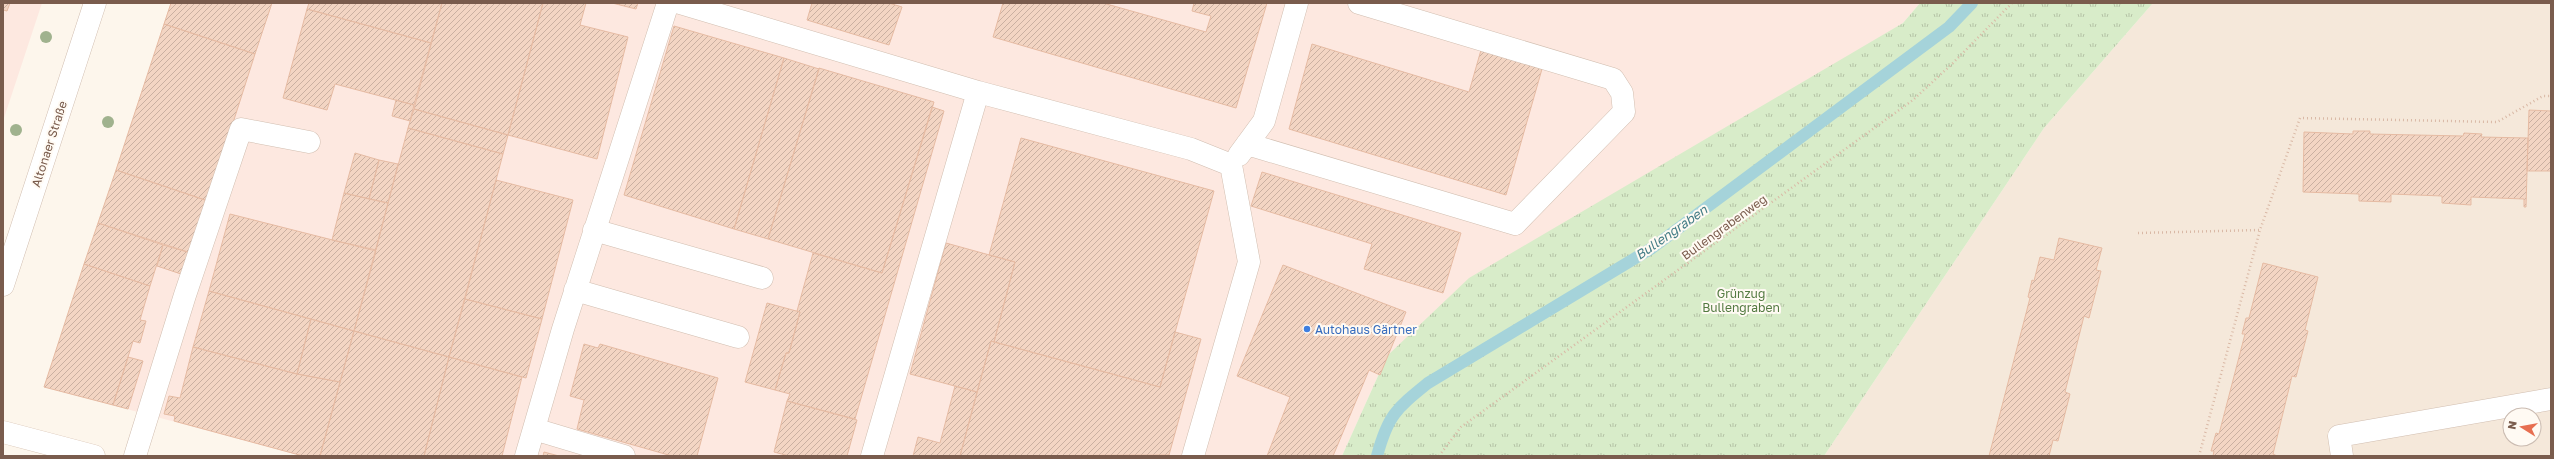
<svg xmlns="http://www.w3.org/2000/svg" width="2554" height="459" viewBox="0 0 2554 459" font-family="'Golos Text',sans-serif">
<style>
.residential{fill:#f5e8da;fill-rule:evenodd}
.commercial{fill:#fde8e0}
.park{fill:url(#park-tufts)}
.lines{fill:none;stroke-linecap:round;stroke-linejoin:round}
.stream{stroke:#a5d3da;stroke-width:12}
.building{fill:url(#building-hatch);stroke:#e6bba3}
.lane-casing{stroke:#d1beb0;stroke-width:23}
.street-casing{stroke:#d1beb0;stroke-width:23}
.secondary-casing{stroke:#d6c0b0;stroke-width:23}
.path{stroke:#d9b8a5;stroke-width:2.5;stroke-dasharray:1 3;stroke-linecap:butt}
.lane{stroke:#fff;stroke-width:22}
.street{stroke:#fff;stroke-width:22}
.secondary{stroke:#fff;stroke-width:22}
.tree{fill:#a0b28e}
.shop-dot{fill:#3f7fe0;stroke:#fffaf3;stroke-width:1.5}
.labels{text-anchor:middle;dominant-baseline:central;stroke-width:4;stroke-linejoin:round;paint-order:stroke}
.street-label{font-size:12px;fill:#7a5c4d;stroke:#fffaf3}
.park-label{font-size:12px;fill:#537a41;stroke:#fffaf3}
.shop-label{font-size:12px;fill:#366cbe;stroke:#fffaf3;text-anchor:start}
.water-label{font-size:13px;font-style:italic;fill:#437c86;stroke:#fffaf3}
</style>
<defs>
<pattern id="park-tufts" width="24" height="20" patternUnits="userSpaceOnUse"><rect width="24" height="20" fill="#d8ecc9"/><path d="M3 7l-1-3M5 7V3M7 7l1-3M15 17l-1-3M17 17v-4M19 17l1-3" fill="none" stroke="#b4c2a5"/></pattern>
<pattern id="building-hatch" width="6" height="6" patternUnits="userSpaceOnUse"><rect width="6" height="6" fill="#f3d5c3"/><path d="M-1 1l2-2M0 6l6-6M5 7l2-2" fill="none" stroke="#cab0a1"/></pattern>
</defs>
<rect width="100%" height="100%" fill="#fdf6ec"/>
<path class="residential" d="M 2153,3 L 2551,3 L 2551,456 L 1824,456 L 2044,128 ZM 2510,415 L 2534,415 L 2534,439 L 2510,439 Z"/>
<path class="commercial" d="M 3,3 L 42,3 L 3,121 Z
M 171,3 L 1920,3 L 1903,23 L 1387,356 L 1342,456 L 303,456 L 44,387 Z"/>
<path class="park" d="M 1920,3 L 2153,3 L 2044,128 L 1824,456 L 1342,456 L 1387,356 L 1469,278 L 1903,23 Z"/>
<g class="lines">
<path class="stream" d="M 1377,456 C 1388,415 1396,409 1428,383 L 1652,248 L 1949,27 L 1972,3"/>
</g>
<path class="building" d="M 3,3 L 10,3 L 7,11 L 3,10 Z
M 171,3 L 272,3 L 255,54 L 164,24 Z
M 309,3 L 442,3 L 431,43 L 307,9 Z
M 442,3 L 543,3 L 508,135 L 414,109 Z
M 543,3 L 586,3 L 580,25 L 628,37 L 597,159 L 508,135 Z
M 612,3 L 638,3 L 636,9 Z
M 812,3 L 889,3 L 902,7 L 889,45 L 807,20 Z
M 1003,3 L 1103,3 L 1206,32 L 1211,16 L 1192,11 L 1194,3 L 1267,3 L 1236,108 L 993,37 Z
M 307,9 L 431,43 L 414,105 L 335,84 L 327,110 L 283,98 Z
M 164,24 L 255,54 L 208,201 L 116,170 Z
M 674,26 L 784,58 L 734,229 L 624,195 Z
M 1312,44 L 1469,92 L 1481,50 L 1542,69 L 1506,195 L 1289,129 Z
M 784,58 L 819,69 L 768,239 L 734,229 Z
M 819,68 L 934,102 L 882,273 L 768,239 Z
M 396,100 L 414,105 L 410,121 L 392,116 Z
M 932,107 L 944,111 L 855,419 L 787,401 L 790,394 L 775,390 L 786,353 L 789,353 L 800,312 L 797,311 L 813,253 L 882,273 Z
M 414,109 L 508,135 L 503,154 L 408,128 Z
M 2529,110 L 2551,111 L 2551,171 L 2527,171 Z
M 408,128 L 503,154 L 449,357 L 354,331 Z
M 2353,131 L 2370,131 L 2370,134 L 2463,136 L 2464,133 L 2482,134 L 2481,137 L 2528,138 L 2526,207 L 2524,207 L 2524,199 L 2471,197 L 2471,205 L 2442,203 L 2442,196 L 2391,194 L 2391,202 L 2359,201 L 2359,194 L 2303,192 L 2304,132 L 2353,134 Z
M 1021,138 L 1214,191 L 1160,387 L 994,342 L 1015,262 L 989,255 Z
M 355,153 L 379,160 L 369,199 L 344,193 Z
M 379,160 L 398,164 L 388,203 L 369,199 Z
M 116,170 L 208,201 L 191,253 L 98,223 Z
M 1262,172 L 1461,233 L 1443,293 L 1364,269 L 1372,244 L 1251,206 Z
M 496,180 L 573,200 L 542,319 L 465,299 Z
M 344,193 L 388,203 L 376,250 L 332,240 Z
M 230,214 L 376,251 L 354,331 L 209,291 Z
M 98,223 L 163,245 L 150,286 L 84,264 Z
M 2059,238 L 2102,248 L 2096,270 L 2101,271 L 2089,318 L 2084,316 L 2065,392 L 2070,394 L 2058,441 L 2053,440 L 2049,456 L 1989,456 L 2030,298 L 2028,297 L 2032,280 L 2034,281 L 2040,257 L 2054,260 Z
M 946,243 L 1015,262 L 994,342 L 991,341 L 977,392 L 910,374 Z
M 163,245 L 191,253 L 184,275 L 157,266 Z
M 2263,263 L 2318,277 L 2305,330 L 2308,331 L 2296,377 L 2292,376 L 2273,454 L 2277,456 L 2213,456 L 2214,451 L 2211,451 L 2216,433 L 2219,434 L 2245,334 L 2242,334 L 2246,318 L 2249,318 Z
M 84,264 L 150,286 L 140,320 L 146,321 L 140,343 L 133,341 L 113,405 L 44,387 Z
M 1283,265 L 1406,312 L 1380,375 L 1369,370 L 1333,456 L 1267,456 L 1290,397 L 1237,376 Z
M 209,291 L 311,319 L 297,374 L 193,347 Z
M 465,299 L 542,319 L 526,378 L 449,357 Z
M 767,303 L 800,312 L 789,353 L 786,353 L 775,390 L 745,382 Z
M 311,319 L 354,331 L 340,382 L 297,374 Z
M 354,331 L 449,357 L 424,456 L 320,456 Z
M 1175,332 L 1201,339 L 1169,455 L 960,456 L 991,341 L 1160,387 Z
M 584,344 L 598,348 L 600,344 L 718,378 L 697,456 L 672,456 L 577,429 L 584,400 L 570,396 Z
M 193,347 L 297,374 L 340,382 L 320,456 L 303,456 L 174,421 L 175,416 L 164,414 L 169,396 L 180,398 Z
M 128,357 L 143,361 L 128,409 L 113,405 Z
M 449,357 L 522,377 L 502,456 L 424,456 Z
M 955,386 L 977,392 L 960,456 L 913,456 L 918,437 L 940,443 Z
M 787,401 L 857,420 L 847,456 L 789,456 L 774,452 Z
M 544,452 L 559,456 L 543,456 Z"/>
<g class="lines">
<defs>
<path id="lane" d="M 680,3 L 978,92
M 1247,144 L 1515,224 L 1624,112 L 1622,93 L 1613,79 L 1359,3
M 1239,155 L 1264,121 L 1297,3
M 594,230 L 762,278
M 575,290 L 738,337
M 534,429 L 624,456
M 135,456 L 185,295 L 241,129 L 309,142
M 526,456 L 563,329 L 668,3
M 872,456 L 978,92 L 1191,149 L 1231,165 L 1249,262 L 1193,456
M 2342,456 L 2339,436 L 2551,399"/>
<path id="street" d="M 3,285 L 95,3"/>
<path id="secondary" d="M 3,432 L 94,456"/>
</defs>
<use href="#lane" class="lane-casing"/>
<use href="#street" class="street-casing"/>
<use href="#secondary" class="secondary-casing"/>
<path class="path" d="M 2138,233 L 2260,230
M 1439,456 L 1461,427 L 1913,100 L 1952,64 L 2012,3
M 2199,456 L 2260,230 L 2300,118 L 2497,122 L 2543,96 L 2551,96"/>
<use href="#lane" class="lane"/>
<use href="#street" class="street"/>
<use href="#secondary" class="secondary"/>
</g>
<g class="tree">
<circle cx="46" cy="37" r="6"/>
<circle cx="108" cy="122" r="6"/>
<circle cx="16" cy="130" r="6"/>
</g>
<circle class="shop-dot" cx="1307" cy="329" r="4"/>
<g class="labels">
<g class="street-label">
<text transform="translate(49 144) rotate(-72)">Altonaer Straße</text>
<text transform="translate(1724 227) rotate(-36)">Bullengrabenweg</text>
</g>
<g class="park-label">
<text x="1741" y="293">Grünzug<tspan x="1741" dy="14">Bullengraben</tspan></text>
</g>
<g class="shop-label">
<text x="1315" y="329">Autohaus Gärtner</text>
</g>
<g class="water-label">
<text transform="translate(1671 232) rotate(-35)">Bullengraben</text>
</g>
</g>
<rect width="2554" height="459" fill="none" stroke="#7a5c4d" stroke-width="8"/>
<g transform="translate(2522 427) rotate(281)"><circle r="19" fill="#fffaf3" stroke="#cabbb1"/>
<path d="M0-3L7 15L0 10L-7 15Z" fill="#e76f51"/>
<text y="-6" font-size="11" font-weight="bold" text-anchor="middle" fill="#7a5c4d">N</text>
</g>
</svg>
